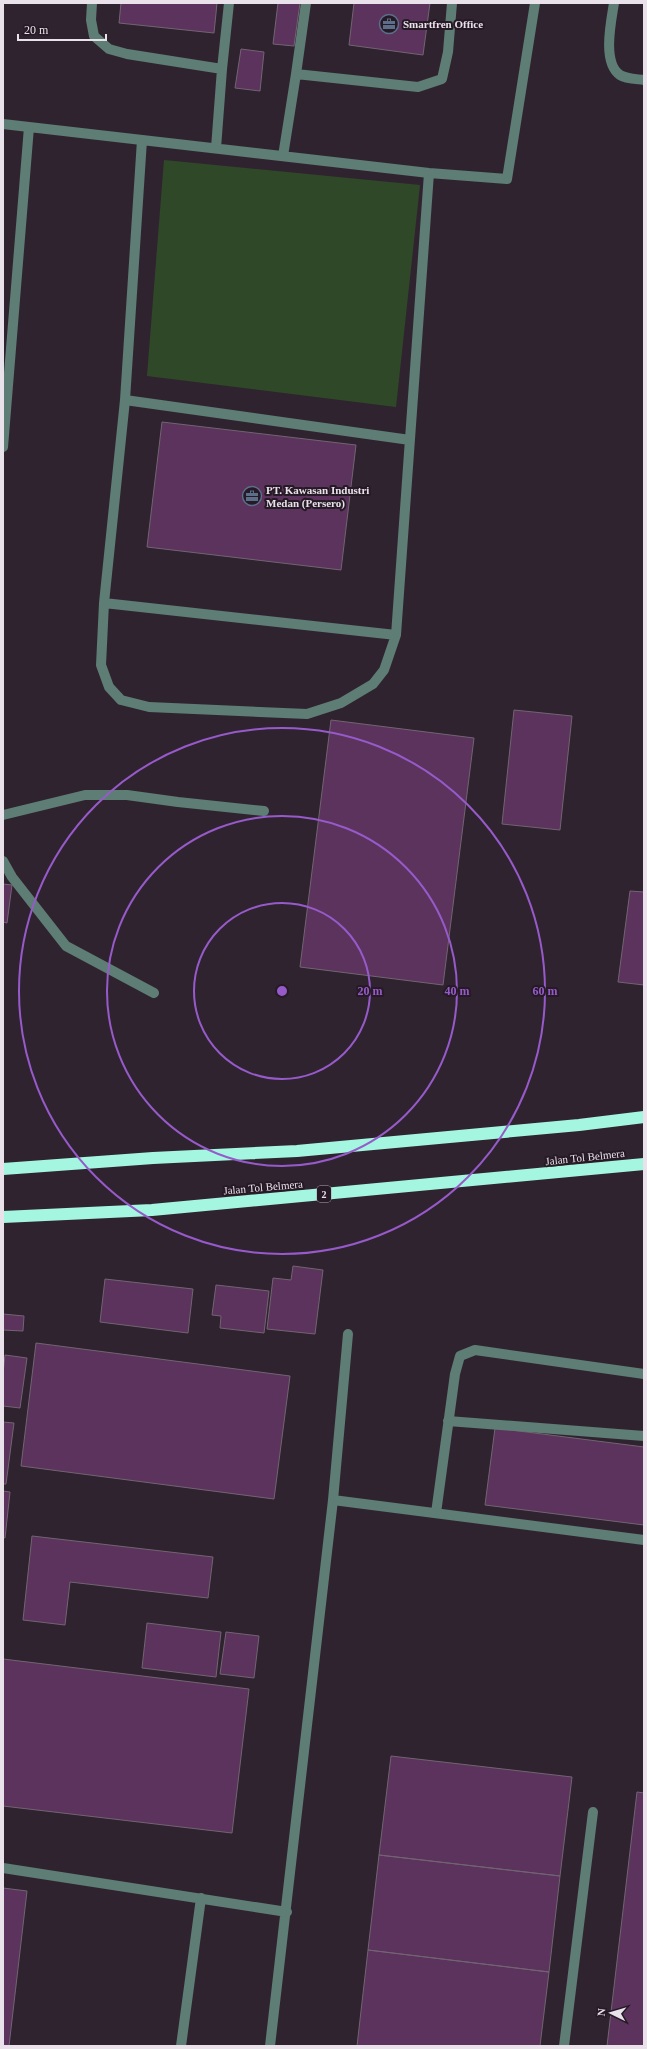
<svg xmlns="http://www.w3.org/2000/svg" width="647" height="2049" viewBox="0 0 647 2049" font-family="'Times New Roman',serif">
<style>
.grass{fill:#2f4928}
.building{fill:#5b335d;stroke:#726472}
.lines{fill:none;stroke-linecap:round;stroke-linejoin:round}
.minor{stroke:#5e7d74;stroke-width:10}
.highway{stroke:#a5f6e0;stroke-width:12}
.ring{fill:none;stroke:#975aca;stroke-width:2}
.labels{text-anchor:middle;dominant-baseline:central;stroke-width:4;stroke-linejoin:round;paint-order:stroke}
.shield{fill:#261a26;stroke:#afa6af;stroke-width:1}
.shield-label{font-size:10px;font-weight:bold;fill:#eae2ea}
.poi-label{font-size:11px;font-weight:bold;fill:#eae2ea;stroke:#261a26;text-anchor:start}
.street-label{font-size:11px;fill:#eae2ea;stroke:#261a26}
.centre{fill:#975aca;stroke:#261a26;stroke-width:2}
.ring-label{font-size:12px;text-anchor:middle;font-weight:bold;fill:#975aca;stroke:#261a26;stroke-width:4;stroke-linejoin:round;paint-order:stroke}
</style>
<rect width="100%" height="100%" fill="#302330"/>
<path class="grass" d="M 164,160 L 420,185 L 396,407 L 147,376 Z"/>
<path class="building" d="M 121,3 L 217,3 L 214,33 L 119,23 Z
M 278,3 L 300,3 L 294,46 L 273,44 Z
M 354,3 L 430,3 L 423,55 L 349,45 Z
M 241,49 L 264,52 L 260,91 L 235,88 Z
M 162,422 L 356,445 L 341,570 L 147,547 Z
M 514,710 L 572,716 L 560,830 L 502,824 Z
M 331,720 L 474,738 L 443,985 L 300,967 Z
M 3,884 L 12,885 L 7,923 L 3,922 Z
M 630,891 L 644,892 L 644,985 L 618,982 Z
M 293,1266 L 323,1270 L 315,1334 L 267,1329 L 273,1278 L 291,1280 Z
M 105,1279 L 193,1289 L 188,1333 L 100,1322 Z
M 216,1285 L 269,1291 L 264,1333 L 220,1328 L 221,1316 L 212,1315 Z
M 3,1314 L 24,1316 L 23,1331 L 3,1330 Z
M 36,1343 L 290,1376 L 274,1499 L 21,1466 Z
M 5,1355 L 27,1358 L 20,1408 L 3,1406 L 3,1374 Z
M 3,1422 L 14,1423 L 6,1484 L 3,1484 Z
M 495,1428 L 644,1447 L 644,1525 L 485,1505 Z
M 3,1491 L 10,1492 L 5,1538 L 3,1537 Z
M 32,1536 L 213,1557 L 208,1598 L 70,1582 L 65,1625 L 23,1620 Z
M 147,1623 L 221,1632 L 216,1677 L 142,1668 Z
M 226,1632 L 259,1636 L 254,1678 L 220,1674 Z
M 3,1659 L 249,1689 L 232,1833 L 3,1806 Z
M 391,1756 L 572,1777 L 560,1876 L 379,1855 Z
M 637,1792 L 644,1793 L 644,2046 L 607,2046 Z
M 379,1855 L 560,1876 L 549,1972 L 368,1950 Z
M 3,1888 L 27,1891 L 9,2046 L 3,2046 Z
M 368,1950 L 549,1972 L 540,2046 L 357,2046 Z"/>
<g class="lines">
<path class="minor" d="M 92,3 L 91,20 L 94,36 L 109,49 L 127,54 L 222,69
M 614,3 C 611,22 602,63 620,75 C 626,79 637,79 644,80
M 296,74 L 306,3
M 3,124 L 429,173 L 507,179 L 535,3
M 142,140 L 125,400 L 410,440
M 216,148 L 222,69 L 229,3
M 283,156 L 296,74 L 418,87 L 442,79 L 448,52 L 452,3
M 125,400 L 104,603 L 101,665 L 109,687 L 121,700 L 149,707 L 307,714 L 341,703 L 373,684 L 384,670 L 396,635 L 429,173
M 3,447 L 29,127
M 104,603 L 396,635
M 3,815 L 85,795 L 127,795 L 178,802 L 264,811
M 3,861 L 12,877 L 66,946 L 154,993
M 448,1421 L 644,1436
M 333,1500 L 644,1540
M 436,1513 L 455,1374 L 460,1356 L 475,1350 L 644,1374
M 3,1868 L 287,1912
M 181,2046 L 201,1898
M 270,2046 L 333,1500 L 348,1334
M 564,2046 L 593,1812"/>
<path class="highway" d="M 3,1169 L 153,1158 L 297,1151 L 579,1125 L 644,1117
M 3,1217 L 152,1210 L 644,1164"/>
</g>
<g class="ring">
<circle cx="282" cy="991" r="88"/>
<circle cx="282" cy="991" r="175"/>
<circle cx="282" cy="991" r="263"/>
</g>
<defs>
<symbol id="office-ring" viewBox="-11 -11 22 22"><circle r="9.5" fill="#261a26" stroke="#5c6f8a" stroke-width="1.5"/><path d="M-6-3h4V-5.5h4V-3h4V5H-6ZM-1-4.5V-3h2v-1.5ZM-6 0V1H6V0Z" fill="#5c6f8a"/></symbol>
</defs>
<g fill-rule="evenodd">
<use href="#office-ring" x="378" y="13" width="22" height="22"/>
<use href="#office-ring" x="241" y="485" width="22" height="22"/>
</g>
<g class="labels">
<rect class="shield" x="317" y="1186" width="14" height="16" rx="3"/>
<g class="shield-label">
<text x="324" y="1194">2</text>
</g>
<g class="poi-label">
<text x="403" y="24">Smartfren Office</text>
<text x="266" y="490">PT. Kawasan Industri<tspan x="266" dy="13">Medan (Persero)</tspan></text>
</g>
<g class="street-label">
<text transform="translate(585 1157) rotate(-6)">Jalan Tol Belmera</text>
<text transform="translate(263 1187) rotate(-5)">Jalan Tol Belmera</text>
</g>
</g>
<circle cx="282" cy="991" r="6" class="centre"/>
<g class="ring-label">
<text x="370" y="995">20 m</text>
<text x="457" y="995">40 m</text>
<text x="545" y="995">60 m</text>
</g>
<rect width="647" height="2049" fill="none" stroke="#eae2ea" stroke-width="8"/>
<g transform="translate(611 2013) rotate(275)" stroke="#261a26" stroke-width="3" paint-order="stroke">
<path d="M0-3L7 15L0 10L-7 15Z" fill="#eae2ea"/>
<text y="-6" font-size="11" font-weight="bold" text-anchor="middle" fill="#eae2ea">N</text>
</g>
<path d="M18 34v6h88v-6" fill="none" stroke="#eae2ea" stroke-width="2"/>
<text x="24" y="34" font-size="12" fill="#eae2ea" stroke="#261a26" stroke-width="3" paint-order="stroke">20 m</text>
</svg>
